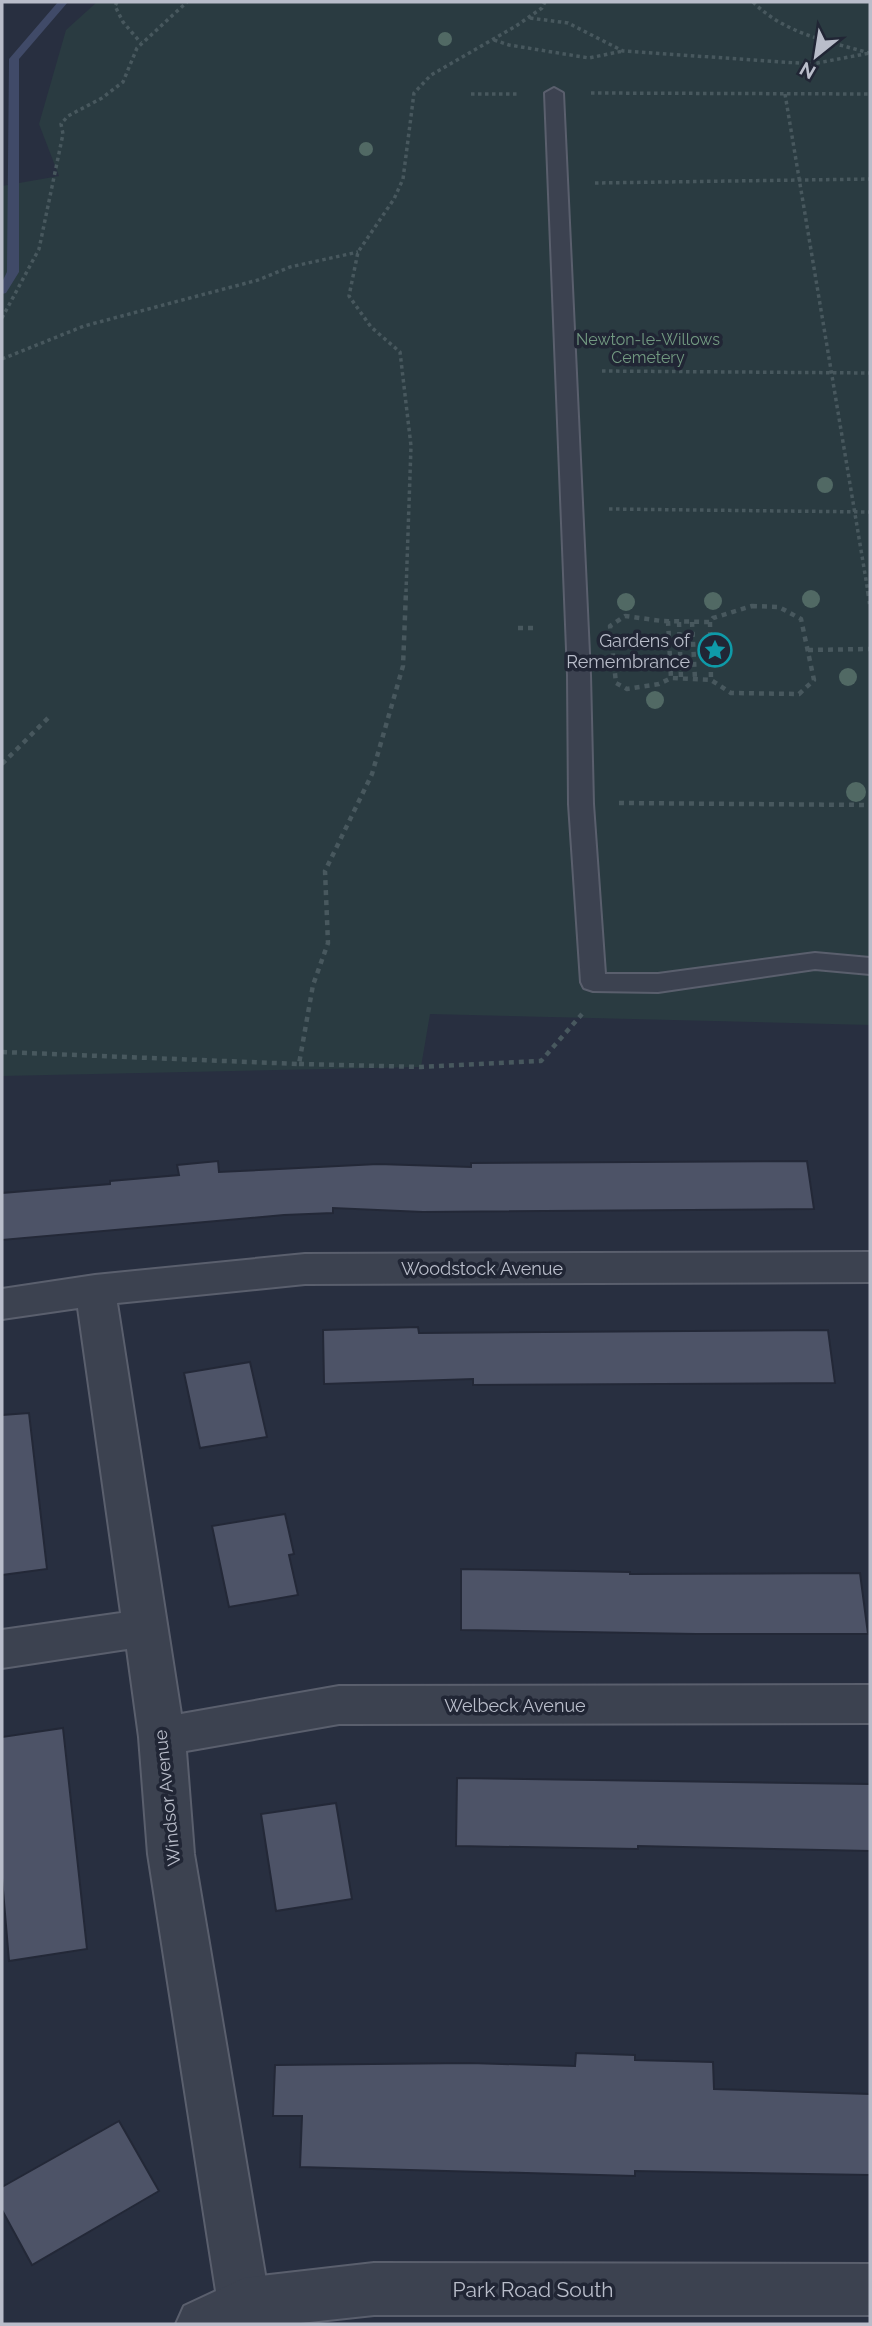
<svg xmlns="http://www.w3.org/2000/svg" width="872" height="2326" viewBox="0 0 872 2326" font-family="Raleway,sans-serif">
<style>
.green{fill:#2a3b41}
.lines{fill:none;stroke-linecap:round;stroke-linejoin:round}
.stream{fill:#404a68;fill-rule:evenodd}
.building{fill:#4d5367;stroke:#232837;stroke-width:2}
.service-casing{stroke:#5a5f6d;stroke-width:4}
.minor-casing{stroke:#5a5f6d;stroke-width:4}
.tertiary-casing{stroke:#5a5f6d;stroke-width:4}
.path-far1{stroke:#48585e;stroke-width:3.5;stroke-dasharray:3.5 3.5;stroke-linecap:butt}
.path{stroke:#48585e;stroke-width:4.5;stroke-dasharray:5 5;stroke-linecap:butt}
.service{fill:#3c4250;fill-rule:evenodd}
.minor{fill:#3c4250;fill-rule:evenodd}
.tertiary{fill:#3c4250;fill-rule:evenodd}
.tree{fill:#516964}
.labels{text-anchor:middle;dominant-baseline:central;stroke-width:7;stroke-linejoin:round;paint-order:stroke}
.far-park-label{font-size:16px;fill:#729981;stroke:#212635}
.poi-label{font-size:18px;fill:#b9bdca;stroke:#212635;text-anchor:end}
.street-label{font-size:18px;fill:#b9bdca;stroke:#212635}
.near-street-label{font-size:21px;fill:#b9bdca;stroke:#212635}
</style>
<rect width="100%" height="100%" fill="#282f40"/>
<path class="green" d="M 97,2 L 870,2 L 870,1025 L 430,1014 L 421,1067 L 2,1076 L 2,186 L 59,176 L 39,124 L 66,30 Z"/>
<g class="lines">
<path class="stream" d="M 58,2 L 68,2 L 19,59 L 19,272 L 6,293 L 2,294 L 2,282 L 7,272 L 9,59 Z"/>
</g>
<path class="building" d="M 218,1161 L 219,1172 L 378,1164 L 471,1167 L 471,1163 L 807,1161 L 814,1209 L 423,1212 L 333,1208 L 333,1213 L 284,1215 L 2,1240 L 2,1193 L 110,1184 L 110,1181 L 179,1175 L 177,1165 Z
M 418,1327 L 419,1333 L 828,1330 L 835,1383 L 473,1385 L 473,1379 L 324,1384 L 323,1330 Z
M 250,1362 L 267,1437 L 200,1448 L 184,1373 Z
M 29,1413 L 47,1569 L 2,1575 L 2,1415 Z
M 285,1514 L 294,1554 L 289,1555 L 298,1595 L 229,1607 L 212,1526 Z
M 461,1569 L 630,1572 L 630,1574 L 860,1573 L 868,1634 L 696,1634 L 461,1630 Z
M 63,1728 L 87,1949 L 9,1961 L 2,1878 L 2,1737 Z
M 457,1778 L 870,1784 L 870,1851 L 638,1846 L 638,1849 L 456,1846 Z
M 336,1803 L 352,1899 L 276,1911 L 261,1814 Z
M 576,2053 L 635,2055 L 635,2060 L 713,2062 L 714,2089 L 870,2094 L 870,2175 L 635,2171 L 635,2176 L 300,2167 L 302,2116 L 273,2116 L 275,2065 L 470,2063 L 575,2066 Z
M 119,2121 L 159,2191 L 32,2265 L 2,2210 L 2,2187 Z"/>
<g class="lines">
<defs>
<path id="service" d="M 554,88 L 563,93 L 590,675 L 593,804 L 605,974 L 658,974 L 815,953 L 870,958 L 870,974 L 815,969 L 658,992 L 593,991 L 584,988 L 581,982 L 569,804 L 568,675 L 545,93 Z"/>
<path id="minor" d="M 870,1252 L 870,1282 L 305,1284 L 117,1303 L 181,1714 L 339,1686 L 870,1685 L 870,1723 L 339,1724 L 186,1751 L 194,1854 L 270,2304 L 262,2322 L 226,2322 L 218,2304 L 148,1854 L 139,1737 L 127,1649 L 2,1668 L 2,1630 L 121,1613 L 78,1308 L 2,1319 L 2,1289 L 95,1275 L 305,1254 Z"/>
<path id="tertiary" d="M 374,2263 L 870,2264 L 870,2315 L 374,2315 L 291,2324 L 176,2324 L 184,2306 L 244,2278 Z"/>
</defs>
<use href="#service" class="service-casing"/>
<use href="#minor" class="minor-casing"/>
<use href="#tertiary" class="tertiary-casing"/>
<path class="path-far1" d="M 117,2 L 115,6 L 123,22 L 141,43
M 753,2 C 785,34 828,41 869,53
M 530,18 L 568,23 L 623,51 L 812,64 L 870,53
M 494,40 L 509,45 L 589,58 L 623,51
M 591,93 L 870,94
M 471,94 L 519,94
M 785,94 L 868,592
M 595,183 L 870,179
M 2,318 L 39,249 L 63,134 L 61,124 L 68,116 L 102,98 L 123,82 L 137,48 L 187,2
M 2,359 L 84,326 L 258,280 L 290,267 L 358,252
M 602,371 L 870,373
M 609,509 L 870,512
M 406,592 L 411,446 L 400,352 L 371,327 L 349,296 L 358,252 L 394,199 L 403,179 L 414,93 L 431,75 L 516,26 L 542,8 L 545,2"/>
<path class="path" d="M 868,591 L 870,604
M 752,606 L 779,607 L 801,619 L 814,680 L 799,694 L 731,693 L 711,680 L 671,678 L 659,684 L 627,689 L 616,683 L 610,626 L 625,616 L 662,621 L 710,622 L 713,618 Z
M 668,621 L 671,678
M 679,622 L 681,678
M 692,622 L 695,679
M 710,622 L 711,680
M 518,628 L 538,628
M 808,650 L 870,649
M 2,764 L 50,716
M 619,803 L 870,805
M 2,1052 L 299,1064 L 313,985 L 328,943 L 325,871 L 372,774 L 403,666 L 406,591
M 299,1064 L 421,1067 L 541,1061 L 582,1014"/>
<use href="#service" class="service"/>
<use href="#minor" class="minor"/>
<use href="#tertiary" class="tertiary"/>
</g>
<g class="tree">
<circle cx="445" cy="39" r="7"/>
<circle cx="366" cy="149" r="7"/>
<circle cx="825" cy="485" r="8"/>
<circle cx="811" cy="599" r="9"/>
<circle cx="713" cy="601" r="9"/>
<circle cx="626" cy="602" r="9"/>
<circle cx="848" cy="677" r="9"/>
<circle cx="655" cy="700" r="9"/>
<circle cx="856" cy="792" r="10"/>
</g>
<defs>
<symbol id="sight-ring" viewBox="-11 -11 22 22"><circle r="9.5" fill="#212635" stroke="#0f9aa8" stroke-width="1.5"/><path d="M0-6L1.8-2.2L6-1.7L2.9 1.2L3.7 5.4L0 3.3L-3.7 5.4L-2.9 1.2L-6-1.7L-1.8-2.2Z" fill="#0f9aa8"/></symbol>
</defs>
<g fill-rule="evenodd">
<use href="#sight-ring" x="696" y="631" width="38" height="38"/>
</g>
<g class="labels">
<g class="far-park-label">
<text x="648" y="339">Newton-le-Willows<tspan x="648" dy="18">Cemetery</tspan></text>
</g>
<g class="poi-label">
<text x="690" y="640">Gardens of<tspan x="690" dy="21">Remembrance</tspan></text>
</g>
<g class="street-label">
<text x="482" y="1268">Woodstock Avenue</text>
<text x="515" y="1705">Welbeck Avenue</text>
<text transform="translate(167 1798) rotate(-96)">Windsor Avenue</text>
</g>
<g class="near-street-label">
<text x="533" y="2289">Park Road South</text>
</g>
</g>
<rect width="872" height="2326" fill="none" stroke="#b9bdca" stroke-width="7"/>
<g transform="translate(816 56) rotate(210)" stroke="#212635" stroke-width="5" paint-order="stroke">
<path d="M0-5L12 26L0 18L-12 26Z" fill="#b9bdca"/>
<text y="-10" font-size="19" font-weight="bold" text-anchor="middle" fill="#b9bdca">N</text>
</g>
</svg>
